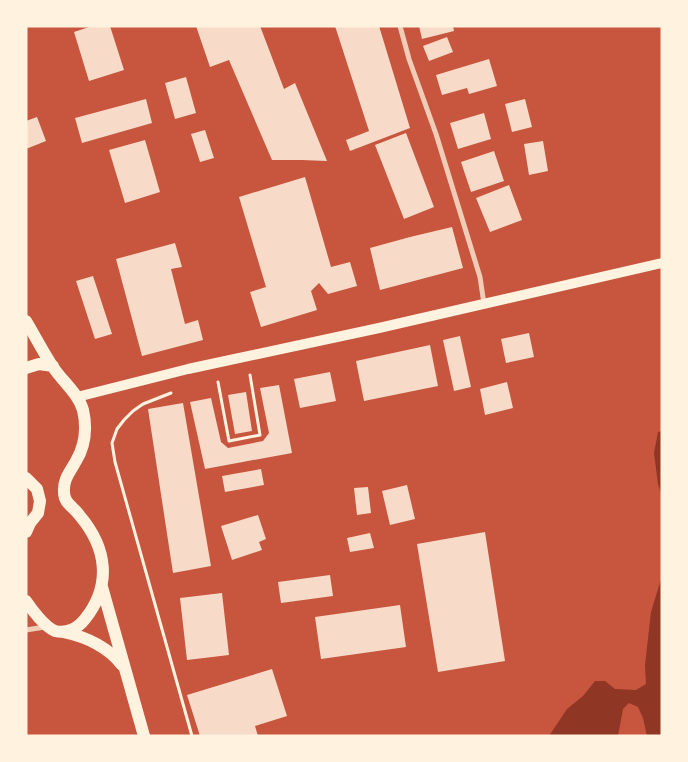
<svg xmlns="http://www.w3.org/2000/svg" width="688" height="762" viewBox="0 0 688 762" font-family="'Sofia Sans Condensed',sans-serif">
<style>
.water{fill:#8f3625}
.building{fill:#f7dbc8}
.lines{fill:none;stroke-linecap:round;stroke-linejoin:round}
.path{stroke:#fff3e0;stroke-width:3}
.minor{stroke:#f1ccb7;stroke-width:5}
.secondary{stroke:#fff3e0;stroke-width:10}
.primary{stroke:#fff3e0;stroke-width:12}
</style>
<rect width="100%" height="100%" fill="#c8553d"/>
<path class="water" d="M 662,431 L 662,497 L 658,484 L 654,453 L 658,432 Z
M 662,576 L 662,736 L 647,736 L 643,718 L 638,707 L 629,703 L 623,709 L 618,736 L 549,736 L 567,709 L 583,696 L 595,681 L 605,681 L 615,689 L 636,690 L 646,684 L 645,665 L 651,612 Z"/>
<path class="building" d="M 92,26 L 110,26 L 124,70 L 89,81 L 74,32 Z
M 196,26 L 260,26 L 284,89 L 295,83 L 327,161 L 302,160 L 272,160 L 229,60 L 210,67 Z
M 335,26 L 379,26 L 410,128 L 350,151 L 346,140 L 369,131 Z
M 419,26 L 453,26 L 454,31 L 422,39 Z
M 447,37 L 453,52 L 429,61 L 423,46 Z
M 489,59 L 497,86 L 469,94 L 467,88 L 442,95 L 436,75 Z
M 186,77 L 196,113 L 175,119 L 165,83 Z
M 146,99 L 152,123 L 82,143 L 75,118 Z
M 525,99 L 532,127 L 512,132 L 505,104 Z
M 484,113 L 491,139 L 458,149 L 450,123 Z
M 37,117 L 46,141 L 26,149 L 26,121 Z
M 205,130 L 214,158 L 200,162 L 191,134 Z
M 406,133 L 434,207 L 404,219 L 375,145 Z
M 145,140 L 160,192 L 125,203 L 109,150 Z
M 543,141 L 548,171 L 529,175 L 524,144 Z
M 494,151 L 504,181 L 471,192 L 461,162 Z
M 305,177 L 331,267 L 350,262 L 357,286 L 328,294 L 319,283 L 311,291 L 317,310 L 261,327 L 250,292 L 266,287 L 239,197 Z
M 509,185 L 522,220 L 490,232 L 476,198 Z
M 452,227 L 463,268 L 380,290 L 370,248 L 410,237 Z
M 175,243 L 182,267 L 171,269 L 185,324 L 198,320 L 203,340 L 142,356 L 116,259 Z
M 93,276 L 112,334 L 95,339 L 76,281 Z
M 529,333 L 534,357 L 506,363 L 501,339 Z
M 460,336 L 471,387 L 454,391 L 443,340 Z
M 430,345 L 438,386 L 364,401 L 356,361 Z
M 330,372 L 336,401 L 300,408 L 294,379 Z
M 507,382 L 513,408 L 485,415 L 480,389 Z
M 279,385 L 292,453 L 205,469 L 190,402 L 211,398 L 221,442 L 228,448 L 263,441 L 269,433 L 260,388 Z
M 246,392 L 252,431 L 235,434 L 228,395 Z
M 183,403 L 211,566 L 173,573 L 148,409 Z
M 261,469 L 264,485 L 225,492 L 222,476 Z
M 407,485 L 415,519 L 390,525 L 382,491 Z
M 368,487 L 371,513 L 357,515 L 354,488 Z
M 258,515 L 266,539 L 259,542 L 262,550 L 232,560 L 221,526 Z
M 485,532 L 505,661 L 438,672 L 417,544 Z
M 370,533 L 374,548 L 350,552 L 347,538 Z
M 330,575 L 333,596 L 281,603 L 278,582 Z
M 222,593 L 229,655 L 187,660 L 180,598 Z
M 400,605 L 406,647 L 321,659 L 315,617 Z
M 272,669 L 287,716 L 255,726 L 258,736 L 200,736 L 187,695 Z"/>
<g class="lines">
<path class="path" d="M 218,382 L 229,441 L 260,435 L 250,375
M 171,393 L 143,404 L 133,411 L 124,420 L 117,429 L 112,443 L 115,462 L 192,736"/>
<path class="minor" d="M 400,26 L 409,59 L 436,134 L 480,277 L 484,304
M 26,630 L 45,627"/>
<path class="secondary" d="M 77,397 L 188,369 L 379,328 L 662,263"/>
<path class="primary" d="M 26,321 C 35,336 43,352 53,367 C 62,381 78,393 83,410 C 87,428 85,446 76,461 C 70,472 63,479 64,492 C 64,504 74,507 80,516 C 107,548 112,585 85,619 C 78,628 67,634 55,631 C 45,627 32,610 26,601
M 26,368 L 39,364 L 53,366
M 26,478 L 37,489 L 40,501 L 38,513 L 30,523 L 26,532
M 102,587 L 144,736
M 63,632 C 87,637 107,646 122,665"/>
</g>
<rect width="688" height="762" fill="none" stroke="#fff3e0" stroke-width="55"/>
</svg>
